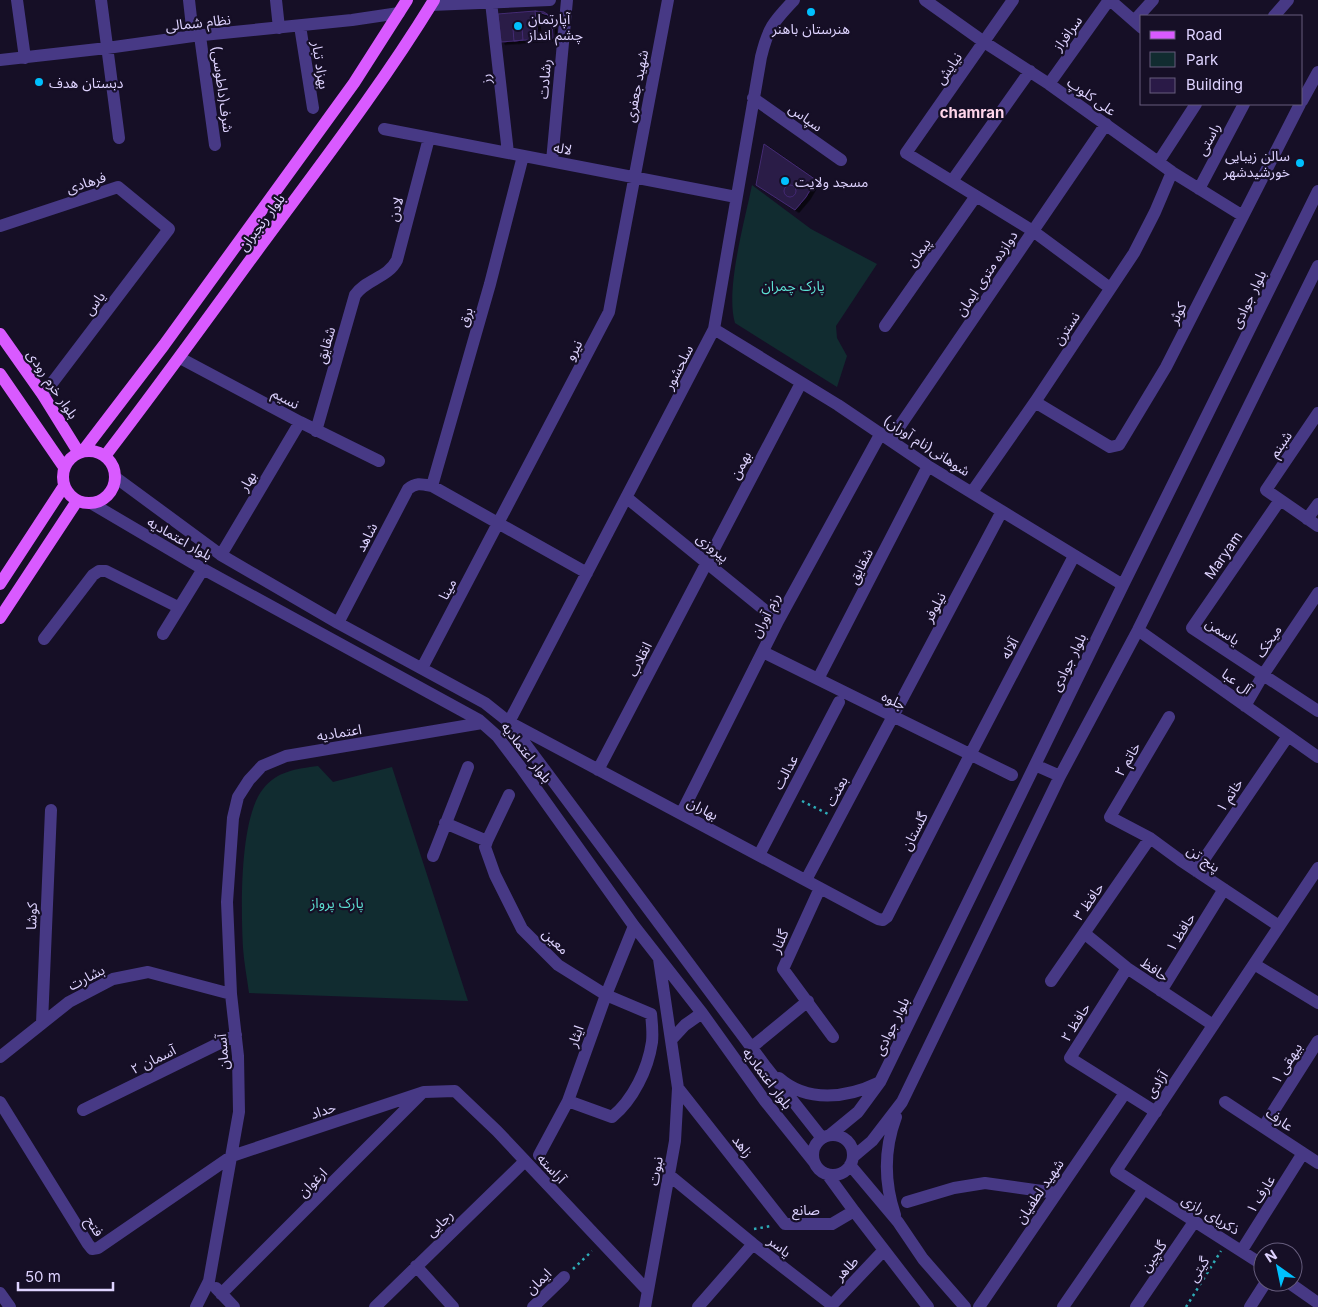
<svg xmlns="http://www.w3.org/2000/svg" width="1318" height="1307" viewBox="0 0 1318 1307" font-family="Inter,'Noto Sans Arabic',sans-serif">
<style>
.green{fill:#112c30}
.building{fill:#2a1a47;stroke:#442c73;filter:url(#shadow)}
.lines{fill:none;stroke-linecap:round;stroke-linejoin:round}
.path{stroke:#2eadb8;stroke-width:2.5;stroke-dasharray:2.5 4;stroke-linecap:butt}
.minor{stroke:#473985;stroke-width:12}
.major{stroke:#d95aff;stroke-width:12}
.poi-dot{fill:#00c0fe;stroke:#160f26;stroke-width:2}
.labels{text-anchor:middle;dominant-baseline:central;stroke-width:4.5;stroke-linejoin:round;paint-order:stroke}
.poi-label{font-size:14px;fill:#ded3ff;stroke:#160f26;text-anchor:start}
.street-label{font-size:14px;fill:#ded3ff;stroke:#160f26}
.park-label{font-size:14px;fill:#5de1d3;stroke:#160f26}
.neighbourhood-label{font-size:15px;font-weight:bold;fill:#ffd5ea;stroke:#160f26}
</style>
<defs>
<filter id="shadow"><feDropShadow dx="4" dy="2.5" stdDeviation="0" flood-color="#0009"/></filter>
</defs>
<rect width="100%" height="100%" fill="#160f26"/>
<path class="green" d="M 752,185 L 811,229 L 877,264 L 836,326 L 837,338 L 847,356 L 837,387 L 735,323 C 725,290 745,220 752,185 Z
M 318,766 L 333,782 L 392,767 L 468,1001 L 249,993 C 247,978 244,963 243,948 C 241,910 239,819 263,789 C 277,771 296,769 318,766 Z"/>
<path class="building" d="M 535,11 L 538,39 L 501,42 L 498,14 Z
M 535,11 L 544,12 L 550,16 L 552,22 L 553,38 L 538,39 L 552,37 L 551,22 L 548,15 Z
M 522,28 L 523,40 L 514,41 L 513,29 Z
M 764,144 L 816,180 L 806,197 L 795,210 L 756,185 Z
M784 191a6 6 0 1 1 12 0a6 6 0 1 1-12 0Z"/>
<g class="lines">
<path class="path" d="M 802,801 L 828,814
M 754,1229 L 771,1226
M 573,1269 L 592,1251
M 1186,1307 L 1221,1251"/>
<path class="minor" d="M 17,0 L 25,58
M 101,0 L 119,138
M 189,0 L 193,36
M 276,0 L 279,28
M 794,0 C 773,22 768,28 761,57 L 714,329 L 509,722 L 878,919 L 883,920 L 887,917 L 970,755 L 1074,556
M 925,0 L 984,42 L 1049,84 L 1172,172 L 1243,216
M 1013,0 L 906,153 L 1033,231 L 1110,288
M 1110,0 L 1142,28
M 491,2 L 508,153
M 431,5 L 550,0
M 1274,16 L 1288,0
M 1134,21 L 1153,0
M 300,26 L 313,108
M 200,36 L 215,145
M 0,60 L 107,48 L 193,36 L 352,20 L 399,13
M 1049,84 L 1109,0
M 753,98 L 841,160
M 1302,101 L 1318,72
M 384,129 L 736,197
M 552,161 L 567,0
M 1159,161 L 1196,104
M 952,181 L 1030,71
M 1199,189 L 1244,104
M 0,226 L 118,187 L 169,229 L 43,395
M 885,326 L 976,196
M 714,329 L 838,405 L 928,466 L 1123,585
M 180,358 L 300,422 L 379,461
M 1035,402 L 1110,447 L 1119,445 L 1166,367 L 1300,104
M 1318,413 L 1266,490 L 1318,526
M 316,431 L 355,295 C 366,279 388,278 397,260 L 429,138
M 891,439 L 1106,124
M 115,477 L 221,555 L 338,623 L 485,703 L 509,722 L 766,1067 L 822,1138
M 432,486 L 490,284 L 523,156
M 972,492 L 1035,402 L 1134,253 L 1155,212 L 1172,172
M 627,498 L 778,621
M 1280,500 L 1192,628 L 1318,711
M 91,503 L 203,569 L 479,720 L 497,736 L 522,769 L 634,926 L 702,1013 L 765,1101 L 814,1162
M 1307,519 L 1318,504
M 221,555 L 300,422
M 338,623 L 408,489 C 416,482 422,484 432,486 L 587,573
M 1138,630 L 1318,757
M 163,634 L 203,569
M 44,639 L 93,575 L 99,571 L 106,571 L 178,607
M 763,652 L 1012,775
M 422,668 L 609,312 L 668,0
M 818,679 L 928,466
M 1245,706 L 1263,675 L 1318,593
M 1169,717 L 1110,817 L 1150,838 L 1180,860 L 1279,926
M 1035,765 L 1060,776
M 598,770 L 801,383
M 509,795 L 487,841 L 485,847 L 495,875 L 522,929 L 558,965 L 606,995 L 651,1014 C 652,1023 653,1033 652,1042 C 648,1069 633,1100 612,1117 L 568,1101
M 681,814 L 778,621 L 881,433
M 445,823 L 487,841
M 759,855 L 839,702
M 433,856 L 468,767
M 1196,871 L 1288,736
M 806,880 L 1002,511
M 820,888 L 783,969 L 833,1037
M 1084,933 L 1127,968 L 1213,1025
M 1254,964 L 1318,1003
M 1127,968 L 1070,1058 L 1156,1112
M 1051,981 L 1150,838
M 1161,991 L 1224,889
M 42,1023 L 51,810
M 672,1039 L 685,1025 L 702,1013
M 752,1047 L 808,1001
M 0,1057 L 69,1002 L 113,979 L 148,972 L 231,994
M 779,1078 C 807,1103 847,1098 878,1083
M 678,1088 L 785,1224 L 832,1224 L 854,1211
M 0,1102 L 88,1244 L 92,1249 L 98,1248 L 232,1156 L 424,1092 L 455,1091 L 497,1131 L 647,1290
M 1225,1102 L 1318,1163
M 83,1110 L 236,1035
M 1264,1126 L 1318,1041
M 830,1135 L 858,1112 L 880,1082 L 1123,585 L 1318,191
M813 1155a20 20 0 1 1 40 0a20 20 0 1 1-40 0Z
M 539,1155 L 568,1101 L 606,995 L 634,926
M 853,1157 L 872,1141 L 902,1102 L 1060,776 L 1138,630 L 1318,266
M 850,1165 L 898,1222 L 923,1259 L 965,1307
M 827,1174 L 854,1211 L 928,1307
M 669,1175 L 753,1244 L 832,1305
M 1144,1189 L 1263,1265
M 907,1202 L 954,1188 L 985,1183 L 1056,1193
M 895,1215 C 884,1182 884,1149 896,1117
M 1242,1250 L 1303,1153
M 416,1266 L 453,1307
M 1288,1282 L 1318,1303
M 216,1288 L 234,1307
M 0,1293 L 10,1307
M 221,1294 L 422,1093
M 196,1307 L 209,1281 L 239,1112 L 238,1056 L 231,994 L 227,902 L 233,818 L 238,797 L 249,780 L 262,766 L 286,756 L 482,723
M 375,1307 L 525,1161
M 533,1307 L 564,1277
M 645,1307 L 675,1141 L 678,1088 L 659,959
M 698,1307 L 753,1244
M 830,1307 L 884,1250
M 979,1307 L 1125,1093
M 1063,1307 L 1144,1189 L 1116,1171 L 1318,868
M 1136,1307 L 1194,1222
M 1250,1307 L 1266,1282"/>
<path class="major" d="M 0,334 L 43,395 L 79,453
M 0,374 L 64,467
M63 477a26 26 0 1 1 52 0a26 26 0 1 1-52 0Z
M 83,451 L 164,345 L 354,83 L 407,0
M 105,456 C 159,386 210,315 262,244 C 321,164 382,85 434,0
M 0,584 L 64,486
M 0,618 L 77,501"/>
</g>
<g class="poi-dot">
<circle cx="811" cy="12" r="5"/>
<circle cx="518" cy="26" r="5"/>
<circle cx="39" cy="82" r="5"/>
<circle cx="1300" cy="163" r="5"/>
<circle cx="785" cy="181" r="5"/>
</g>
<g class="labels">
<g class="poi-label">
<text x="528" y="18">آپارتمان<tspan x="528" dy="16">چشم انداز</tspan></text>
<text x="811" y="28" text-anchor="middle">هنرستان باهنر</text>
<text x="49" y="82">دبستان هدف</text>
<text x="1290" y="155" text-anchor="end">سالن زیبایی<tspan x="1290" dy="16">خورشیدشهر</tspan></text>
<text x="795" y="181">مسجد ولایت</text>
</g>
<g class="street-label">
<text transform="translate(198 22) rotate(-6)">نظام شمالی</text>
<text transform="translate(1067 33) rotate(-54)">سرافراز</text>
<text transform="translate(321 65) rotate(81)">بهزاد تبار</text>
<text transform="translate(948 68) rotate(-55)">نیایش</text>
<text transform="translate(485 79) rotate(-96)">رز</text>
<text transform="translate(544 79) rotate(-85)">رشادت</text>
<text transform="translate(636 86) rotate(-79)">شهید جعفری</text>
<text transform="translate(223 89) rotate(82)">شرف(داطوسی)</text>
<text transform="translate(1092 96) rotate(35)">علی کلوپ</text>
<text transform="translate(806 117) rotate(35)">سپاس</text>
<text transform="translate(1208 139) rotate(-62)">راستی</text>
<text transform="translate(563 148) rotate(11)">لاله</text>
<text transform="translate(86 182) rotate(-18)">فرهادی</text>
<text transform="translate(395 209) rotate(-75)">لادن</text>
<text transform="translate(261 222) rotate(-53)">بلوار رنجبران</text>
<text transform="translate(918 252) rotate(-55)">پیمان</text>
<text transform="translate(986 273) rotate(-56)">دوازده متری ایمان</text>
<text transform="translate(1248 299) rotate(-64)">بلوار جوادی</text>
<text transform="translate(94 303) rotate(-53)">یاس</text>
<text transform="translate(1177 313) rotate(-63)">کوثر</text>
<text transform="translate(465 317) rotate(-74)">برق</text>
<text transform="translate(1066 328) rotate(-56)">نسترن</text>
<text transform="translate(325 345) rotate(-74)">شقایق</text>
<text transform="translate(573 350) rotate(-62)">نیرو</text>
<text transform="translate(678 367) rotate(-63)">سلحشور</text>
<text transform="translate(53 384) rotate(56)">بلوار خرم رودی</text>
<text transform="translate(286 398) rotate(28)">نسیم</text>
<text transform="translate(1280 444) rotate(-56)">شبنم</text>
<text transform="translate(927 445) rotate(33)">شوهانی(نام آوران)</text>
<text transform="translate(740 465) rotate(-62)">بهمن</text>
<text transform="translate(247 481) rotate(-59)">بهار</text>
<text transform="translate(366 537) rotate(-62)">شاهد</text>
<text transform="translate(180 538) rotate(30)">بلوار اعتمادیه</text>
<text transform="translate(713 547) rotate(39)">پیروزی</text>
<text transform="translate(1223 555) rotate(-55)">Maryam</text>
<text transform="translate(860 566) rotate(-63)">شقایق</text>
<text transform="translate(447 589) rotate(-62)">مینا</text>
<text transform="translate(934 607) rotate(-62)">نیلوفر</text>
<text transform="translate(765 615) rotate(-63)">رزم آوران</text>
<text transform="translate(1223 631) rotate(33)">یاسمن</text>
<text transform="translate(1268 641) rotate(-56)">میخک</text>
<text transform="translate(1009 648) rotate(-62)">آلاله</text>
<text transform="translate(639 659) rotate(-63)">انقلاب</text>
<text transform="translate(1068 662) rotate(-64)">بلوار جوادی</text>
<text transform="translate(1237 681) rotate(35)">آل عبا</text>
<text transform="translate(894 700) rotate(26)">جلوه</text>
<text transform="translate(339 732) rotate(-9)">اعتمادیه</text>
<text transform="translate(527 752) rotate(52)">بلوار اعتمادیه</text>
<text transform="translate(1127 759) rotate(-59)">خاتم ۲</text>
<text transform="translate(785 772) rotate(-62)">عدالت</text>
<text transform="translate(836 791) rotate(-62)">بعثت</text>
<text transform="translate(1229 795) rotate(-56)">خاتم ۱</text>
<text transform="translate(703 808) rotate(28)">بهاران</text>
<text transform="translate(914 831) rotate(-63)">گلستان</text>
<text transform="translate(1204 858) rotate(34)">پنج تن</text>
<text transform="translate(1088 901) rotate(-55)">حافظ ۳</text>
<text transform="translate(31 916) rotate(-88)">کوشا</text>
<text transform="translate(1180 932) rotate(-58)">حافظ ۱</text>
<text transform="translate(556 941) rotate(44)">معین</text>
<text transform="translate(779 941) rotate(-66)">گلنار</text>
<text transform="translate(1155 969) rotate(34)">حافظ</text>
<text transform="translate(86 977) rotate(-27)">بشارت</text>
<text transform="translate(1075 1022) rotate(-58)">حافظ ۲</text>
<text transform="translate(891 1026) rotate(-64)">بلوار جوادی</text>
<text transform="translate(575 1036) rotate(-70)">ایثار</text>
<text transform="translate(222 1052) rotate(-95)">آسمان</text>
<text transform="translate(153 1059) rotate(-26)">آسمان ۲</text>
<text transform="translate(1286 1063) rotate(-58)">بیهقی ۱</text>
<text transform="translate(768 1078) rotate(53)">بلوار اعتمادیه</text>
<text transform="translate(1156 1084) rotate(-57)">آزادی</text>
<text transform="translate(323 1110) rotate(-18)">حداد</text>
<text transform="translate(1280 1119) rotate(34)">عارف</text>
<text transform="translate(743 1146) rotate(52)">زاهد</text>
<text transform="translate(552 1168) rotate(47)">آراسته</text>
<text transform="translate(655 1171) rotate(-80)">نبوت</text>
<text transform="translate(312 1182) rotate(-45)">ارغوان</text>
<text transform="translate(1039 1191) rotate(-56)">شهید لطفیان</text>
<text transform="translate(1260 1194) rotate(-58)">عارف ۱</text>
<text x="806" y="1209">صانع</text>
<text transform="translate(1211 1214) rotate(31)">ذکریای رازی</text>
<text transform="translate(439 1223) rotate(-44)">رجایی</text>
<text transform="translate(95 1226) rotate(56)">فتح</text>
<text transform="translate(780 1246) rotate(38)">یاسر</text>
<text transform="translate(1153 1256) rotate(-55)">گلچین</text>
<text transform="translate(846 1268) rotate(-46)">طاهر</text>
<text transform="translate(1198 1269) rotate(-58)">گیتی</text>
<text transform="translate(538 1281) rotate(-44)">ایمان</text>
</g>
<g class="park-label">
<text x="793" y="285">پارک چمران</text>
<text x="337" y="902">پارک پرواز</text>
</g>
<g class="neighbourhood-label">
<text x="972" y="112">chamran</text>
</g>
</g>
<rect x="1140" y="15" width="162" height="90" fill="#160f26" stroke="#665d7d"/>
<rect x="1150" y="31" width="25" height="8" fill="#d95aff" stroke="#665d7d"/>
<text x="1186" y="40" font-size="15" fill="#ded3ff">Road</text>
<rect x="1150" y="52" width="25" height="15" fill="#112c30" stroke="#665d7d"/>
<text x="1186" y="65" font-size="15" fill="#ded3ff">Park</text>
<rect x="1150" y="78" width="25" height="15" fill="#2a1a47" stroke="#665d7d"/>
<text x="1186" y="90" font-size="15" fill="#ded3ff">Building</text>
<g transform="translate(1278 1267) rotate(327)"><circle r="24" fill="#160f26" stroke="#665d7d"/>
<path d="M0-4L9 19L0 12L-9 19Z" fill="#00c0fe"/>
<text y="-8" font-size="14" font-weight="bold" text-anchor="middle" fill="#ded3ff">N</text>
</g>
<path d="M18 1282v8h95v-8" fill="none" stroke="#ded3ff" stroke-width="2.5"/>
<text x="25" y="1282" font-size="15" fill="#ded3ff" stroke="#160f26" stroke-width="4" paint-order="stroke">50 m</text>
</svg>
